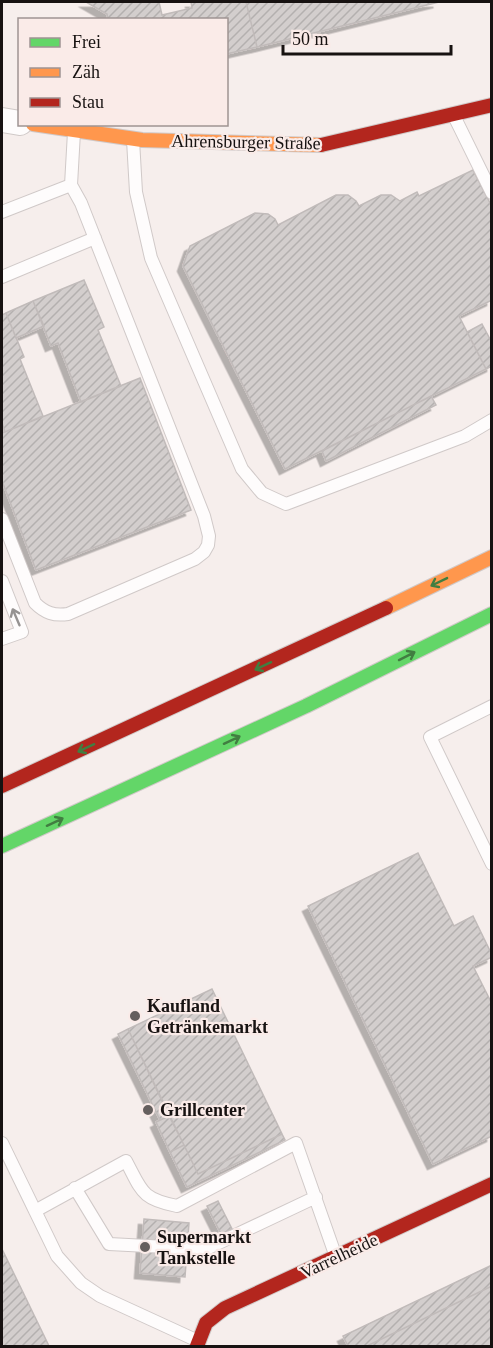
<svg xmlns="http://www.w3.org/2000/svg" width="493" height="1348" viewBox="0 0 493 1348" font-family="Georgia,serif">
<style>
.building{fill:url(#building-hatch);stroke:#c1bbba;stroke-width:1.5;filter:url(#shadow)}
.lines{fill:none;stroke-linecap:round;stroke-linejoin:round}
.lane-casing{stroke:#d0c9c8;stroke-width:14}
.street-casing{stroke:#d0c9c8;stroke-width:26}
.fast-casing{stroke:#d0c9c8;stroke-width:16}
.slow-casing{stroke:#d0c9c8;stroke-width:16}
.jam-casing{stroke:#d0c9c8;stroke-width:16}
.lane{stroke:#fefcfc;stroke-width:12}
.street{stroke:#fefcfc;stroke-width:24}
.fast{stroke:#63d668;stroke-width:14}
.slow{stroke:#ff974d;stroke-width:14}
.jam{stroke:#b3261e;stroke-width:14}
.oneway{stroke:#417e41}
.oneway2{stroke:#969392}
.poi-dot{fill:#655f5e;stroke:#faebe8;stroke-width:2}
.labels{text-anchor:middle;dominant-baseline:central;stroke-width:4.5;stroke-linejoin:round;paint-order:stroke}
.street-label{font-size:18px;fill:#171211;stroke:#faebe8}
.poi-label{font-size:18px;font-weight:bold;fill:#171211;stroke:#faebe8;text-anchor:start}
</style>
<defs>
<pattern id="building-hatch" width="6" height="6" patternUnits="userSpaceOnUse" patternTransform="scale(1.5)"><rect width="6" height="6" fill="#d3cecd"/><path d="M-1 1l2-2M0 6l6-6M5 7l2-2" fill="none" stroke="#b4b0af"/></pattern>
<filter id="shadow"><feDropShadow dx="-5.5" dy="5.5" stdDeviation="0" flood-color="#0004"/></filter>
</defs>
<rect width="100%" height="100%" fill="#f6eeec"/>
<path class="building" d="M 86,2 L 159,2 L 162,15 L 192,8 L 191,2 L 246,2 L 257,47 L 226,54 L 226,20 L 108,20 L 107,14 Z
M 246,2 L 439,2 L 257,47 Z
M 473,170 L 492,207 L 492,300 L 459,316 L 486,369 L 285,469 L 183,266 L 190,246 L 255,213 L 268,214 L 275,219 L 278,225 L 336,195 L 348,195 L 356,201 L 359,206 L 381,195 L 391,195 L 400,201 L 417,192 L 419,196 Z
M 84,280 L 104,327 L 98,330 L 121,386 L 81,402 L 58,343 L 51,346 L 33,301 Z
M 33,301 L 44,326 L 16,338 L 6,313 Z
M 6,313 L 24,357 L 20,359 L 43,416 L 5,432 L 2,423 L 2,315 Z
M 482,324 L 492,343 L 492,366 L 486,369 L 467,332 Z
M 140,378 L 191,510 L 36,570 L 2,481 L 2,433 Z
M 431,396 L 436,405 L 326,461 L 322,451 Z
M 418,853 L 454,926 L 473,916 L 492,955 L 492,957 L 473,966 L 492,1004 L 492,1136 L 433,1164 L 308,906 Z
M 212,989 L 282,1134 L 198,1174 L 128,1029 Z
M 128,1029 L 169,1116 L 160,1120 L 118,1034 Z
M 169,1116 L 184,1145 L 170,1152 L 156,1122 Z
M 282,1134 L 285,1140 L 187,1187 L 170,1152 L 184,1145 L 198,1174 Z
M 218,1201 L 232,1229 L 221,1234 L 207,1206 Z
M 144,1219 L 189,1223 L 185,1277 L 140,1273 Z
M 2,1249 L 49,1346 L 2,1346 Z
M 492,1265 L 492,1286 L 367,1346 L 348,1346 L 343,1336 Z
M 492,1286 L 492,1346 L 367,1346 Z"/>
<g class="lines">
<defs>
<path id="lane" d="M 454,116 L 492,193
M 133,140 L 136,192 L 151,258 L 242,469 L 262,493 L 286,504 L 465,436 L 492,420
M 2,212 L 71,185 L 74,132
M 2,277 L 95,238
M 2,519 L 35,603 C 45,613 54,616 68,614 L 195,559 L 204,552 L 208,545 L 209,536 L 204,516 L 81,203 L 71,185
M 2,581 L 22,632 L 2,639
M 492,706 L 430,737 L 492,864
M 2,1143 L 57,1256 L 81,1283 L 100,1296 L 198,1341
M 75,1188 L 109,1244 L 206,1249 L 316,1197
M 35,1211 L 126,1161 C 142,1191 141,1199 177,1206 L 296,1143 L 336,1257"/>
<path id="street" d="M 2,120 L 20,123"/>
<path id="fast" d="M 2,846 L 306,706 L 492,614"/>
<path id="slow" d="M 33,124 L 142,140 L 321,145
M 386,608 L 492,557"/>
<path id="jam" d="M 321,145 L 492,105
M 2,786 L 386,608
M 197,1346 L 206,1323 L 225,1308 L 492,1184"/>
</defs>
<use href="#lane" class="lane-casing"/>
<use href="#street" class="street-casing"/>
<use href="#fast" class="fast-casing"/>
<use href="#slow" class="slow-casing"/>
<use href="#jam" class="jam-casing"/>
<use href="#lane" class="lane"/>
<use href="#street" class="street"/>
<use href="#fast" class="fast"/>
<use href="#slow" class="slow"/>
<use href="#jam" class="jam"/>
</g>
<defs><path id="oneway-shaft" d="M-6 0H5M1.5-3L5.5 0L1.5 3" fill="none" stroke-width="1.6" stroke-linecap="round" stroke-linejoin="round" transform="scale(1.5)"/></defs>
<g class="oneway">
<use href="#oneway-shaft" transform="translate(439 582) rotate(154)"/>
<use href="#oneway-shaft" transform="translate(407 656) rotate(-27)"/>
<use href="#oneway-shaft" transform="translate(263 666) rotate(155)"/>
<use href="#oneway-shaft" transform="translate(232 740) rotate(-25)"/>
<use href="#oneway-shaft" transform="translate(86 748) rotate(155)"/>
<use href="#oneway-shaft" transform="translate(55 822) rotate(-25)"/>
</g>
<use class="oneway2" href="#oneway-shaft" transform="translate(16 617) rotate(-113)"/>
<g class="poi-dot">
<circle cx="135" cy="1016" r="6"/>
<circle cx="148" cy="1110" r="6"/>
<circle cx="145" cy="1247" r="6"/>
</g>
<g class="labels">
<g class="street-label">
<text transform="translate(246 142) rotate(1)">Ahrensburger Straße</text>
<text transform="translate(339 1256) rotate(-25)">Varrelheide</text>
</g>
<g class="poi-label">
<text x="147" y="1006">Kaufland<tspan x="147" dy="21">Getränkemarkt</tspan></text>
<text x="160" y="1110">Grillcenter</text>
<text x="157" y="1237">Supermarkt<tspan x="157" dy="21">Tankstelle</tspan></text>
</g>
</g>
<rect width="493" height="1348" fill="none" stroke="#171211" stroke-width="6"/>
<rect x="18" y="18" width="210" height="108" fill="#faebe8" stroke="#9f9492" stroke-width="1.5"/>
<rect x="30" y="38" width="30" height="9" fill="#63d668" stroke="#9f9492" stroke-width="1.5"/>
<text x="72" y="48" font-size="18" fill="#171211">Frei</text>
<rect x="30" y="68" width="30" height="9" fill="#ff974d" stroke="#9f9492" stroke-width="1.5"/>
<text x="72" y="78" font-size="18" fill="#171211">Zäh</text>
<rect x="30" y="98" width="30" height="9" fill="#b3261e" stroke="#9f9492" stroke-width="1.5"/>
<text x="72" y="108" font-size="18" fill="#171211">Stau</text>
<path d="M283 45v9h168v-9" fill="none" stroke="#171211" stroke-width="3"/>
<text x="292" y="45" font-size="18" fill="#171211" stroke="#faebe8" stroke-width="4.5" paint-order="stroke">50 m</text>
</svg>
